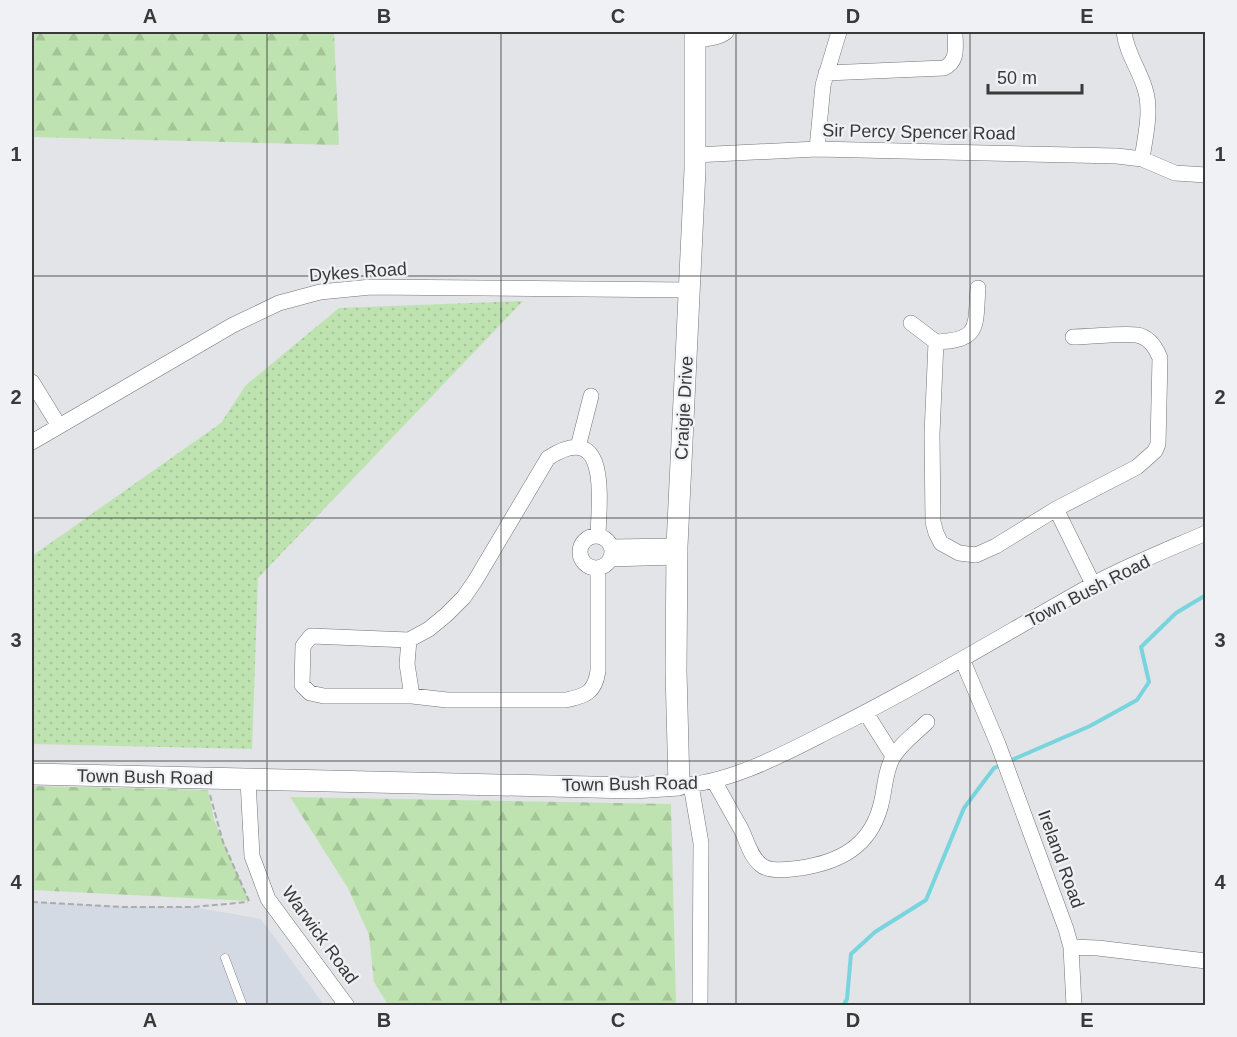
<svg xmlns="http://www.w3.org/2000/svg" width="1237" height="1037" viewBox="0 0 1237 1037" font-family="Arial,sans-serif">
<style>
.built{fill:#d4dae4}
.grass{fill:url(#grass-dots)}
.forest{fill:url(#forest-firs)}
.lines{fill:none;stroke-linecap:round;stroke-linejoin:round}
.stream{stroke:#79d5dd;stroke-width:4}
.lane-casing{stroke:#737578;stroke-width:9}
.street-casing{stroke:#737578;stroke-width:16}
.secondary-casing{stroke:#737578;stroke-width:22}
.path{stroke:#aaabae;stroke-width:2;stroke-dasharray:6 3;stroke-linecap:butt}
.lane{stroke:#fff;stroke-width:8}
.street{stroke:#fff;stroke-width:15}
.secondary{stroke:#fff;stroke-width:21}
.grid{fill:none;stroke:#39393a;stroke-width:1.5;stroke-opacity:0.55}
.labels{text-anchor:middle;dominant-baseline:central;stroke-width:4.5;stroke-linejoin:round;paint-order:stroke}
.street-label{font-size:18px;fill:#39393a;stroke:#f0f1f4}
.neatline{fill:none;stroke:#39393a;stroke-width:2}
.grid-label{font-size:20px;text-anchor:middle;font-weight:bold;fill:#39393a}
</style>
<defs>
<pattern id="grass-dots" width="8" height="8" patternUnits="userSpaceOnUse" patternTransform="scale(1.5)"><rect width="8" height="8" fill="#bfe3b0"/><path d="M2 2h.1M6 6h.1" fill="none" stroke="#a5c498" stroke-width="1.8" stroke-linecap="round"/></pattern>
<pattern id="forest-firs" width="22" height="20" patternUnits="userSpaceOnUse" patternTransform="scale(1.5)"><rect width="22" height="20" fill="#bfe3b0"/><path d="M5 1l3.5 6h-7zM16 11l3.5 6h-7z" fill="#a5c498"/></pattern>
</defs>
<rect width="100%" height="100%" fill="#e2e4e7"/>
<path class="built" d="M 32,902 L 124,907 L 193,907 L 261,919 L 324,1005 L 32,1006 Z"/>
<path class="grass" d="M 523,301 L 258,578 L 252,749 L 32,744 L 32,556 L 221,423 L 246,385 L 339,308 Z"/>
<path class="forest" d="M 32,32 L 334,32 L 339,145 L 32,137 Z
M 32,786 L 208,790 L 214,820 L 249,901 L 32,890 Z
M 290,797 L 671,804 L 676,1005 L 388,1005 L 374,982 L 369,935 L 348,888 Z"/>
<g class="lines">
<path class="stream" d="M 1007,762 L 1090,726 L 1137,700 L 1149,682 L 1141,647 L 1176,613 L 1206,595
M 843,1006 L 847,999 L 851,954 L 875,932 L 926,900 L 964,808 L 994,768 L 1001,765"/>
<defs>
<path id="lane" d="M 225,958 L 243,1006"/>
<path id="street" d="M 1124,32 C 1127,55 1139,68 1145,89 C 1152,111 1145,137 1142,159
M 696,40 C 706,39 718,38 726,32
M 826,73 L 944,68 C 959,61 955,46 955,32
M 817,149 L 823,85 L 839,32
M 695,155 L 817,149 L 1117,156 L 1142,159 L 1175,173 L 1206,175
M 911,323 L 936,342 C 981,340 975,327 978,288
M 936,342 L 932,434 L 933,522 L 936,533 L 941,543 L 959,553 L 976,555 L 996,546 L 1056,509 L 1137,467 L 1155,451 L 1158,444 L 1160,358 C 1156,348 1149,337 1137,335 C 1121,333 1090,337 1073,337
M 32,382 L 59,426
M 32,442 L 233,325 L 279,303 L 320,292 L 371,287 L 689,290
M 578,447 L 591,396
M 1056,509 L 1093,584
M580 552a16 16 0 1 1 32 0a16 16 0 1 1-32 0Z
M 611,547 L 677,546
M 610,559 L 677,557
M 598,568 L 598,671 C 595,692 586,696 566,700 L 447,700 L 412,696 L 324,696 L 310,693 L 302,685 L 303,646 L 311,636 L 409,640 L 429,629 L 446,615 L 464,597 L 475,581 L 548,458 C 610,418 599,500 598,536
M 409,640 L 407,664 L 412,696
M 962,659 L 998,744 L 1066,929 L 1071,947 L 1098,948 L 1206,961
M 866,713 L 893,756
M 248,780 L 252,856 L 268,899 L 347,1006
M 714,781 C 723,797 732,813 741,829 C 747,841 750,856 761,865 C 771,873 789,869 801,868 C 839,862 869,847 880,808 C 885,792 884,775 892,759 C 899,745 916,733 927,722
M 679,785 C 725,785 782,755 823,734 C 914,689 1001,636 1090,586 C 1126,566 1167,550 1206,533
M 691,785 L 701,843 L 700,1006
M 1071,947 L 1074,1006"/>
<path id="secondary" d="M 32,774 L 633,788 L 679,785 L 676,671 L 677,546 L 695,170 L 695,32"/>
</defs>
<use href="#lane" class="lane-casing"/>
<use href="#street" class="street-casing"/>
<use href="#secondary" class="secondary-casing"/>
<path class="path" d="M 210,795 L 223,842 L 249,901
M 32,902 L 124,907 L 193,907 L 248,902"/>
<use href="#lane" class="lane"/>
<use href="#street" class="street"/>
<use href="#secondary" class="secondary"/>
</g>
<path class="grid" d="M 267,32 L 267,1006M 501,32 L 501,1006M 736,32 L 736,1006M 970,32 L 970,1006M 32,276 L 1206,276M 32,518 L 1206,518M 32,761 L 1206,761"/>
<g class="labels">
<g class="street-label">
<text transform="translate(919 132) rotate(1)">Sir Percy Spencer Road</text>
<text transform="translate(358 272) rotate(-4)">Dykes Road</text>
<text transform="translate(684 408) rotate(-87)">Craigie Drive</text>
<text transform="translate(1088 591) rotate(-27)">Town Bush Road</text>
<text transform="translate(145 777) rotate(1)">Town Bush Road</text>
<text transform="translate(630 784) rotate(-1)">Town Bush Road</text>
<text transform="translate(1061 859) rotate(70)">Ireland Road</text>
<text transform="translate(320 935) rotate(54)">Warwick Road</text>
</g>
</g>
<rect width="1237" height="1037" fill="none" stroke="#f0f1f4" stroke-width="66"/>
<path d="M988 84v9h94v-9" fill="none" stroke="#39393a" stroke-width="3"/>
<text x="997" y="84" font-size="18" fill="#39393a" stroke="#f0f1f4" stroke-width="4.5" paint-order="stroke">50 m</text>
<rect x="33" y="33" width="1171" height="971" class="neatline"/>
<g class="grid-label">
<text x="150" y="23">A</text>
<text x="384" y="23">B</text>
<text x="618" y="23">C</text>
<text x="853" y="23">D</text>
<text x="1087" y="23">E</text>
<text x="16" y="161">1</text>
<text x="1220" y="161">1</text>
<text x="16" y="404">2</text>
<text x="1220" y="404">2</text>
<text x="16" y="647">3</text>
<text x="1220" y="647">3</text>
<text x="16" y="889">4</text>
<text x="1220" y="889">4</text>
<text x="150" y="1027">A</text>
<text x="384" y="1027">B</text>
<text x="618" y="1027">C</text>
<text x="853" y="1027">D</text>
<text x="1087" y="1027">E</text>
</g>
</svg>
